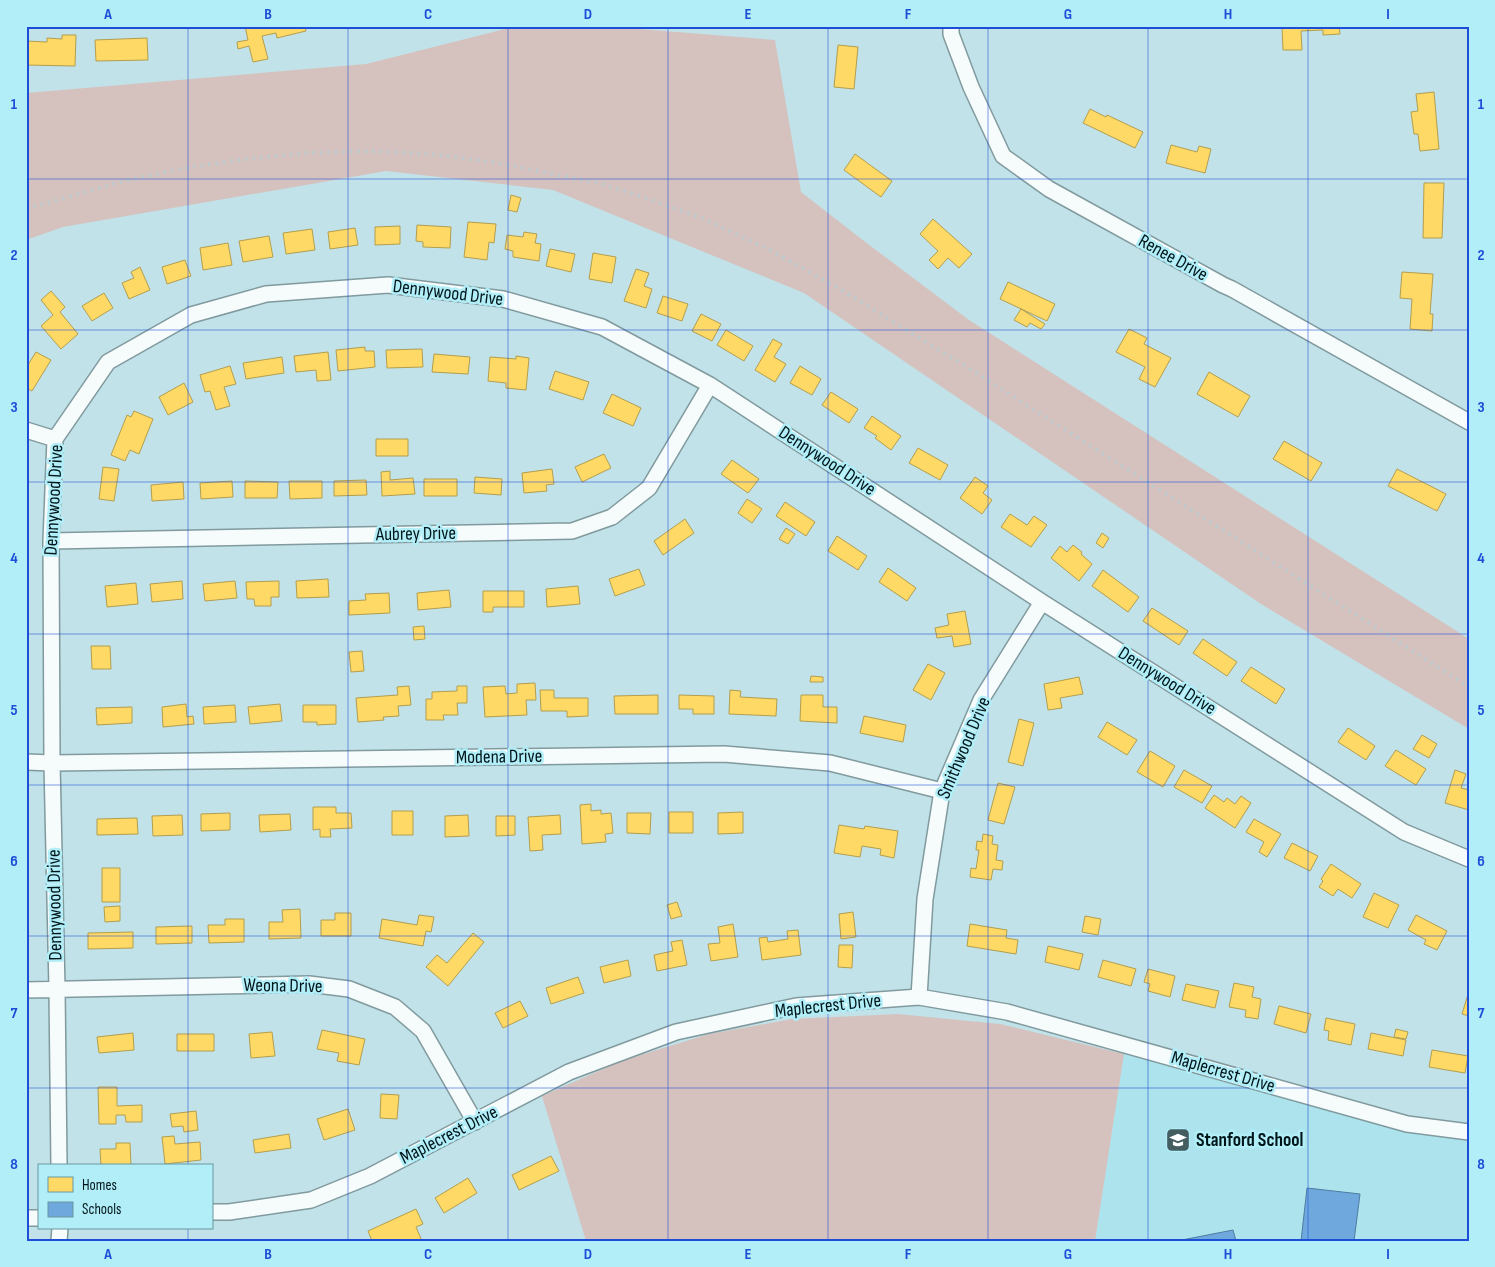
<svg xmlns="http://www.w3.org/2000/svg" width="1495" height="1267" viewBox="0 0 1495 1267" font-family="'Sofia Sans Condensed',sans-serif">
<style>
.built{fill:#ace3ec}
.green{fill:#d5c2bf}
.homes{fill:#ffd966;stroke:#b29e4f}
.schools{fill:#6fa8dc;stroke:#4e7ca2}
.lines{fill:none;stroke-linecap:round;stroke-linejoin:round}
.street-casing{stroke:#809a9e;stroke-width:18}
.street{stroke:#f6fbfc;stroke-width:15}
.rail{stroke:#bfc8ca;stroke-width:4;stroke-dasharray:2.5 5;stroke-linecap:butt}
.grid{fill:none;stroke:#1d4ed8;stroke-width:1;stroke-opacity:0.55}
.labels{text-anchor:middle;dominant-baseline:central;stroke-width:5;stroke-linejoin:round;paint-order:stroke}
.street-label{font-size:19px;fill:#001519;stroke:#b1eef8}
.poi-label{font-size:19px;font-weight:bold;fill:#001519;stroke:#b1eef8;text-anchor:start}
.neatline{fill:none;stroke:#1d4ed8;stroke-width:2}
.grid-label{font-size:16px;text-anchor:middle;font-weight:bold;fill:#1d4ed8}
</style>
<rect width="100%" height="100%" fill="#c1e2e8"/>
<path class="built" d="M 1125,1045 L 1407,1124 L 1469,1132 L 1469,1241 L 1095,1241 Z"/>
<path class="green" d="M 517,26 L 602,26 L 775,40 L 801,192 L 864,241 L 969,320 L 1469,639 L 1469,729 L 1261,604 L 804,293 L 553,190 L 386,171 L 63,227 L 26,240 L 26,93 L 366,64 Z
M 898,1014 L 1000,1024 L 1124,1054 L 1095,1241 L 586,1241 L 542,1096 L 621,1061 L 709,1034 L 792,1019 Z"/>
<path class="homes" d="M 245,26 L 305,26 L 306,31 L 277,38 L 276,33 L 262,36 L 268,59 L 253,62 L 249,46 L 238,49 L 237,42 L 248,40 Z
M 1282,26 L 1339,26 L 1340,34 L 1323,35 L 1323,30 L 1301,31 L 1302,50 L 1283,50 Z
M 62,35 L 76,35 L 75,66 L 26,65 L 26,41 L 47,42 L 47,38 L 62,39 Z
M 147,38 L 148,60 L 96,61 L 95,40 Z
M 838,45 L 858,47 L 854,89 L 834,87 Z
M 1434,92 L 1439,149 L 1420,151 L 1418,134 L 1414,134 L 1411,112 L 1418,111 L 1416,94 Z
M 1090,109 L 1106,117 L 1107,115 L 1143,132 L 1135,148 L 1083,123 Z
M 1171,145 L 1197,152 L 1199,146 L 1211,149 L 1205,173 L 1166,163 Z
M 855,154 L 892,181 L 881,197 L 844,170 Z
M 1424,183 L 1444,183 L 1442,238 L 1423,238 Z
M 511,195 L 521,198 L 517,212 L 508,210 Z
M 933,219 L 972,254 L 959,268 L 948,258 L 938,269 L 929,260 L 938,251 L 920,234 Z
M 468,222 L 496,224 L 494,243 L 489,242 L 487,260 L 464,257 Z
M 417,225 L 451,227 L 450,248 L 423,247 L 423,242 L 416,241 Z
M 400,226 L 400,244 L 375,245 L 375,227 Z
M 355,228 L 358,245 L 330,249 L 328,232 Z
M 312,229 L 315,250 L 286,254 L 283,233 Z
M 524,232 L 537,234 L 535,243 L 541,244 L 539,261 L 513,257 L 513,251 L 505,249 L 507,235 L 523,237 Z
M 269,236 L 273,257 L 243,262 L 239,241 Z
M 228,243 L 232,265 L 203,270 L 200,248 Z
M 550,249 L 575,254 L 571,272 L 546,266 Z
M 593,253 L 616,257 L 612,283 L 589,279 Z
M 185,260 L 191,276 L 167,284 L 162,267 Z
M 140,267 L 150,290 L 129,299 L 122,283 L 134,278 L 131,272 Z
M 636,269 L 649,273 L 644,286 L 652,289 L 646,308 L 624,301 Z
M 1402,272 L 1433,274 L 1430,314 L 1433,314 L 1432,331 L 1410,329 L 1412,299 L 1400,298 Z
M 1008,282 L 1055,304 L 1047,321 L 1000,299 Z
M 51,291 L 65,307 L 60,312 L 78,334 L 61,349 L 41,326 L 53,315 L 41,300 Z
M 104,293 L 113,308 L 92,321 L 82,306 Z
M 663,296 L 688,304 L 682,321 L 657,313 Z
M 1021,309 L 1045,324 L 1041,329 L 1030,323 L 1027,327 L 1014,320 Z
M 701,314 L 721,324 L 712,341 L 692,331 Z
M 1129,329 L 1147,338 L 1144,344 L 1171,358 L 1155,387 L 1139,379 L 1145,367 L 1116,352 Z
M 726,330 L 753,346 L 744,361 L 717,345 Z
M 773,339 L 782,344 L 774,357 L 786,364 L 775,382 L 755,370 Z
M 365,347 L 365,351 L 374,351 L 375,367 L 338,371 L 336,350 Z
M 422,349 L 423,367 L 387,368 L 386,350 Z
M 36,352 L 51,360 L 32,391 L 26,388 L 26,368 Z
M 328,352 L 331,380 L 317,381 L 316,370 L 296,372 L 294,356 Z
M 434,354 L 470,357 L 468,374 L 432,372 Z
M 516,356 L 529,358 L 526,390 L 506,388 L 506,383 L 488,381 L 490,357 L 516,359 Z
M 282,357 L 284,373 L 246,379 L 243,363 Z
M 230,366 L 236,384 L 224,387 L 230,406 L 216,410 L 210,391 L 205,392 L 200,375 Z
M 800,366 L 821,379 L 812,395 L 790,383 Z
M 555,371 L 589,382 L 583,400 L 549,389 Z
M 1209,372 L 1250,396 L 1238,417 L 1197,394 Z
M 184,383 L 193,402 L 168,415 L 159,397 Z
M 831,392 L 858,409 L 849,423 L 822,405 Z
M 612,394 L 641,408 L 633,426 L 603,413 Z
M 134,411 L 153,419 L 139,454 L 130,450 L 125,461 L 111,455 L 127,415 L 131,417 Z
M 872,416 L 901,436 L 891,450 L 875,438 L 877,436 L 864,428 Z
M 376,439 L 408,439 L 408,456 L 376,456 Z
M 1284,441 L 1322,463 L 1311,481 L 1273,459 Z
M 918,448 L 948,465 L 940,480 L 909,463 Z
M 604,454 L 611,468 L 582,482 L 575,467 Z
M 732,460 L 759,479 L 748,493 L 721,474 Z
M 103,467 L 119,469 L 114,501 L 99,499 Z
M 552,469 L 554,484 L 546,485 L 547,491 L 524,493 L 522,473 Z
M 1397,469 L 1446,494 L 1437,511 L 1388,486 Z
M 390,471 L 390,480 L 413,478 L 415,494 L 382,496 L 381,472 Z
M 475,477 L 502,479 L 501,495 L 474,493 Z
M 975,477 L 988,486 L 983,493 L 992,500 L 982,514 L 960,498 Z
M 424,479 L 457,479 L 457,496 L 424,496 Z
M 366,480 L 367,495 L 334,496 L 334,481 Z
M 232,481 L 233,497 L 201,499 L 200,483 Z
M 245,481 L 278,482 L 277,498 L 245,498 Z
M 289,481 L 322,481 L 322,498 L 290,499 Z
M 183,482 L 184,499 L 152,501 L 151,485 Z
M 747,499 L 762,509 L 752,523 L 738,513 Z
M 785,502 L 815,522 L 806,536 L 776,516 Z
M 1010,514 L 1027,525 L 1034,516 L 1047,525 L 1031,547 L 1001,527 Z
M 685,519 L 694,533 L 663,555 L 654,541 Z
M 786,528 L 795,534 L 788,544 L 779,539 Z
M 1102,533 L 1109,538 L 1103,548 L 1096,543 Z
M 837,536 L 867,556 L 858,570 L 828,551 Z
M 1073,545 L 1082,552 L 1081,554 L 1092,564 L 1079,581 L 1051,558 L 1060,546 L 1067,552 Z
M 888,568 L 916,588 L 907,601 L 879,582 Z
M 639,569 L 645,585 L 615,596 L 609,579 Z
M 1103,570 L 1139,597 L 1128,612 L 1092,586 Z
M 328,579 L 329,597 L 297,598 L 296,581 Z
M 182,581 L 183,599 L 152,602 L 150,584 Z
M 235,581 L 237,598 L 205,601 L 203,584 Z
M 279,581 L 279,597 L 271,597 L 271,606 L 255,606 L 254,599 L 247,599 L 246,582 Z
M 136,583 L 138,604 L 107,607 L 105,586 Z
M 578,586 L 580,604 L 547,607 L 546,589 Z
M 449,590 L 451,607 L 418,610 L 417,593 Z
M 483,591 L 524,591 L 524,607 L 493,607 L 493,612 L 483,612 Z
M 389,593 L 390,613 L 349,615 L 349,601 L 366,600 L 365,594 Z
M 1152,608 L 1188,631 L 1179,645 L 1143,621 Z
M 965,611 L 971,644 L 954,647 L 952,636 L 937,638 L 935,628 L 949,625 L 947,614 Z
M 424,626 L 425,639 L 414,640 L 413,627 Z
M 1203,639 L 1237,662 L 1227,676 L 1193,653 Z
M 91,646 L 110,646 L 111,669 L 92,669 Z
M 362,651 L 364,671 L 351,672 L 349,652 Z
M 928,664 L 945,673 L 931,700 L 913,690 Z
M 1251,667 L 1285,689 L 1276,704 L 1241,681 Z
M 811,676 L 823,677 L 823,682 L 810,682 Z
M 1079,677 L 1083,694 L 1060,698 L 1062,708 L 1048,710 L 1044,684 Z
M 535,683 L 536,700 L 526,700 L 527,715 L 485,717 L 483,687 L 505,686 L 506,694 L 517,693 L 517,684 Z
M 409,686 L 411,705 L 398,706 L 399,716 L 383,717 L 384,720 L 358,722 L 356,698 L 398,695 L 397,687 Z
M 457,686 L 467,686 L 467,703 L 457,703 L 458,715 L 443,715 L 444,720 L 426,720 L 426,699 L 432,699 L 432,692 L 457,691 Z
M 540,690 L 554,690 L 554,698 L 588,698 L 588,716 L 567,717 L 567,711 L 541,711 Z
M 730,690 L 741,691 L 740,697 L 777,699 L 776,716 L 729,714 Z
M 658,695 L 658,714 L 615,714 L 614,696 Z
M 679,695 L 714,696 L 714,714 L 693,714 L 693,709 L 679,709 Z
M 801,695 L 823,695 L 823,707 L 837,707 L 837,723 L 800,721 Z
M 186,704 L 187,717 L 193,716 L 194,724 L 163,727 L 162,707 Z
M 280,704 L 282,721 L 250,724 L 248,707 Z
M 235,705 L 236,722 L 204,724 L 203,707 Z
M 303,705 L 336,705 L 336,724 L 317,725 L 317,722 L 303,722 Z
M 132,707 L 132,723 L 97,725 L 96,708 Z
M 864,716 L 906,725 L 903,742 L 860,733 Z
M 1019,719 L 1034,723 L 1023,766 L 1008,762 Z
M 1107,722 L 1137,740 L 1127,755 L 1098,737 Z
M 1348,728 L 1375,746 L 1366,760 L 1338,742 Z
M 1422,735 L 1437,744 L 1429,758 L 1413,749 Z
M 1396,750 L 1426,769 L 1416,785 L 1385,766 Z
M 1150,751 L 1175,766 L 1163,787 L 1137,772 Z
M 1184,770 L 1212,786 L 1202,803 L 1174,787 Z
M 1455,770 L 1466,774 L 1461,788 L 1469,790 L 1469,810 L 1445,803 Z
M 998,783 L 1015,787 L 1004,824 L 988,820 Z
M 1214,795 L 1224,802 L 1227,798 L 1235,804 L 1241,796 L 1251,803 L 1235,828 L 1205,808 Z
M 591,804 L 591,811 L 601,810 L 601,814 L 611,813 L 613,833 L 605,834 L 606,842 L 582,844 L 580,805 Z
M 313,807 L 336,807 L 336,813 L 351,813 L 352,828 L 330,829 L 331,837 L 320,837 L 320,829 L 313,830 Z
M 392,811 L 413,811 L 413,835 L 392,835 Z
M 669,812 L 693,812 L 693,833 L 669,833 Z
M 743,812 L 743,833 L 718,834 L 718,813 Z
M 230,813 L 230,830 L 201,831 L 201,814 Z
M 627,813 L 651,813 L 650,834 L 627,833 Z
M 290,814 L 291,830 L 260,832 L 259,815 Z
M 182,815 L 183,835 L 153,836 L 152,816 Z
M 468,815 L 469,836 L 445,837 L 445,816 Z
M 560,815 L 561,834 L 542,835 L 543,850 L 530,851 L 528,817 Z
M 496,816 L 515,816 L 515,835 L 496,836 Z
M 137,818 L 138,834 L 97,835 L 97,819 Z
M 1254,819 L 1281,834 L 1267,857 L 1259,852 L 1264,842 L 1246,832 Z
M 839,825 L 864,829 L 865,826 L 898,831 L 894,858 L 880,855 L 881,849 L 862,846 L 860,857 L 834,853 Z
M 983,834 L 993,836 L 992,844 L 998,845 L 996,860 L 1003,861 L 1002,870 L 993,869 L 991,880 L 970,877 L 971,868 L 976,869 L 979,850 L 976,850 L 977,841 L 982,842 Z
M 1292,843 L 1318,856 L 1310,871 L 1284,858 Z
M 1331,864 L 1361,884 L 1352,898 L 1338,889 L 1333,896 L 1319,887 L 1323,881 L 1321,879 Z
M 102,868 L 120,868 L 120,902 L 102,902 Z
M 1374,893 L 1399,905 L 1388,928 L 1363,917 Z
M 677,902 L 682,916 L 671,919 L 667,905 Z
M 120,906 L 120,921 L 105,922 L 104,907 Z
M 300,909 L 301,938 L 269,939 L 269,922 L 283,922 L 282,910 Z
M 853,912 L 856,937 L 841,939 L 839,914 Z
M 335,913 L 351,913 L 351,936 L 321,936 L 321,920 L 335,920 Z
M 419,915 L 434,917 L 431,932 L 426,931 L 423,946 L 379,938 L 382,919 L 417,925 Z
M 1416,915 L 1447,931 L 1437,950 L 1424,944 L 1426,940 L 1408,930 Z
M 1085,916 L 1101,919 L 1098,935 L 1082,932 Z
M 225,919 L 244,919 L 244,942 L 209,943 L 208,925 L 225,925 Z
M 733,924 L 738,957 L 711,961 L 708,944 L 720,943 L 718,927 Z
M 970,924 L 1007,930 L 1006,938 L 1018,940 L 1016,954 L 967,946 Z
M 192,926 L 192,943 L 156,944 L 156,927 Z
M 798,930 L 801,955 L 762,960 L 759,938 L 767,937 L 768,942 L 788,939 L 787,931 Z
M 133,932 L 133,948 L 88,949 L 88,933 Z
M 473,933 L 484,942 L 448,986 L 426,967 L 437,955 L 447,963 Z
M 682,940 L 687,965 L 657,971 L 654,955 L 673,951 L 671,942 Z
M 839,945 L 853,945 L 852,968 L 838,967 Z
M 1048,946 L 1083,954 L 1079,970 L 1045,962 Z
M 628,960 L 631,976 L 604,983 L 600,967 Z
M 1103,960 L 1136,969 L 1131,986 L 1098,977 Z
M 1148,969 L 1175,976 L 1170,997 L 1148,991 L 1150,984 L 1144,982 Z
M 578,977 L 584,993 L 551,1004 L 546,988 Z
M 1234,983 L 1254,987 L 1252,997 L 1261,999 L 1258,1019 L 1245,1017 L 1246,1010 L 1229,1007 Z
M 1186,984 L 1219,991 L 1215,1008 L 1182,1000 Z
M 1469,991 L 1469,1016 L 1462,1014 Z
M 520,1001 L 528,1016 L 503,1028 L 495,1013 Z
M 1279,1006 L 1311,1014 L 1306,1033 L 1274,1024 Z
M 1326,1018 L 1355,1024 L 1351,1045 L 1328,1040 L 1329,1031 L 1324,1030 Z
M 1396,1029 L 1408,1032 L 1406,1039 L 1394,1037 Z
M 322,1030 L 365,1039 L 359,1065 L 337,1061 L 339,1053 L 317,1049 Z
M 272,1032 L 275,1056 L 251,1058 L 249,1034 Z
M 133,1033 L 134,1050 L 99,1053 L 97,1037 Z
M 1371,1033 L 1406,1040 L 1403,1056 L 1368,1049 Z
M 177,1034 L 214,1034 L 214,1051 L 177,1051 Z
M 1432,1050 L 1468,1056 L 1465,1073 L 1429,1067 Z
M 98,1087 L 117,1087 L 117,1106 L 142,1105 L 142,1122 L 126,1122 L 125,1115 L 116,1115 L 116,1124 L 99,1124 Z
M 381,1094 L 399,1095 L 397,1119 L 380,1118 Z
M 348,1109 L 355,1130 L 324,1140 L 317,1119 Z
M 196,1111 L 198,1130 L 184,1132 L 183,1126 L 172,1127 L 170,1114 Z
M 289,1134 L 291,1148 L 255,1153 L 253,1140 Z
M 174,1136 L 175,1144 L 200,1142 L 201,1160 L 165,1164 L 162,1137 Z
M 116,1143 L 130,1143 L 131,1166 L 101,1166 L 100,1149 L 116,1149 Z
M 551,1156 L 559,1171 L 519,1190 L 512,1175 Z
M 468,1178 L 477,1193 L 444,1213 L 435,1198 Z
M 416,1209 L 423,1224 L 416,1227 L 422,1241 L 372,1241 L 368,1231 Z"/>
<path class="schools" d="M 1307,1188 L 1360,1194 L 1354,1241 L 1301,1241 Z
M 1233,1230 L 1236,1241 L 1182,1241 L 1182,1240 Z"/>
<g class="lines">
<defs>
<path id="street" d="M 951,26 L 951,34 L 971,87 L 1003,156 L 1049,189 L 1223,285 L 1232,289 L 1469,422
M 26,430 L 55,439
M 51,541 L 572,531 L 612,517 L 649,488 L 710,385
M 26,762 L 52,763 L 724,754 L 830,763 L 942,791
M 26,990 L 309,984 L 349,989 L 395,1007 L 423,1031 L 475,1122
M 919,997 L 925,899 L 942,791 L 981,700 L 1042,602
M 59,1166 L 57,989 L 52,763 L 51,541 L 55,439 L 108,362 L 191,315 L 266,294 L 388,285 L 503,299 L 602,327 L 710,385 L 1042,602 L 1404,832 L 1469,859
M 211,1212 L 229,1212 L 311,1200 L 370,1176 L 569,1072 L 676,1032 L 796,1006 L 919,997 L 1007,1012 L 1407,1124 L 1469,1132
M 26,1218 L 39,1218
M 59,1241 L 60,1228"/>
</defs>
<use href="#street" class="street-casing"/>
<use href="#street" class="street"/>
<path class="rail" d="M 26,209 L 124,181 L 185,168 L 246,159 L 307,153 L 369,151 L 431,154 L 493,162 L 598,183 L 649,199 L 702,218 L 772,251 L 838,288 L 967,367 L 1469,687"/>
</g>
<path class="grid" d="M 188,26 L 188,1166M 348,26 L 348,1241M 508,26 L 508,1241M 668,26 L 668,1241M 828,26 L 828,1241M 988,26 L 988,1241M 1148,26 L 1148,1241M 1308,26 L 1308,1241M 26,179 L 1469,179M 26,330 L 1469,330M 26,482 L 1469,482M 26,634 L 1469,634M 26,785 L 1469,785M 26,936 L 1469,936M 26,1088 L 1469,1088M 188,1228 L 188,1241"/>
<defs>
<symbol id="school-square" viewBox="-11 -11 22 22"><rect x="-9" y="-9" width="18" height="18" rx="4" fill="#445d61" stroke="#b1eef8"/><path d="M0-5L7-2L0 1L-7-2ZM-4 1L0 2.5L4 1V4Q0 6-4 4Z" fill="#fff"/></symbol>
</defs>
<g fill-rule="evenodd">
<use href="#school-square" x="1164" y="1126" width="28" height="28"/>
</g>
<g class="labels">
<g class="street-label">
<text transform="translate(1173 258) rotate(29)">Renee Drive</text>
<text transform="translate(448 293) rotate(7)">Dennywood Drive</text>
<text transform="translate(827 461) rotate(33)">Dennywood Drive</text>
<text transform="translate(54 500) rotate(-87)">Dennywood Drive</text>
<text transform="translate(416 534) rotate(-1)">Aubrey Drive</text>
<text transform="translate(1167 681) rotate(32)">Dennywood Drive</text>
<text transform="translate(964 748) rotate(-67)">Smithwood Drive</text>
<text transform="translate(499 757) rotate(-1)">Modena Drive</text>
<text transform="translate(55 905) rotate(-91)">Dennywood Drive</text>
<text transform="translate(283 986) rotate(1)">Weona Drive</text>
<text transform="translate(828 1006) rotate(-6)">Maplecrest Drive</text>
<text transform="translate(1223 1072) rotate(16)">Maplecrest Drive</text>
<text transform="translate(449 1135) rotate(-27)">Maplecrest Drive</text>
</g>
<g class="poi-label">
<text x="1196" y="1140">Stanford School</text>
</g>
</g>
<rect width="1495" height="1267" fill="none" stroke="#b1eef8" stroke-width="55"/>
<rect x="38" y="1164" width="175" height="65" fill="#b1eef8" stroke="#6a979f"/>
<rect x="48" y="1177" width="25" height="15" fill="#ffd966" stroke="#6a979f"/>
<text x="82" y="1190" font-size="15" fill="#001519">Homes</text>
<rect x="48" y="1202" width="25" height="15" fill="#6fa8dc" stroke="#6a979f"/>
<text x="82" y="1214" font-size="15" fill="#001519">Schools</text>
<rect x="28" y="28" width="1440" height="1212" class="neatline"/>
<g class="grid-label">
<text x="108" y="19">A</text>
<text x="268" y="19">B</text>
<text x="428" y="19">C</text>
<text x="588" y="19">D</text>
<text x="748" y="19">E</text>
<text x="908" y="19">F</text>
<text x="1068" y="19">G</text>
<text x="1228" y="19">H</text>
<text x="1388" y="19">I</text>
<text x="14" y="109">1</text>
<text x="1481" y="109">1</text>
<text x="14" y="260">2</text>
<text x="1481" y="260">2</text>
<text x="14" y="412">3</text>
<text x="1481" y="412">3</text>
<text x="14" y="563">4</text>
<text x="1481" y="563">4</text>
<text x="14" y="715">5</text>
<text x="1481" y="715">5</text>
<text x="14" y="866">6</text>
<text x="1481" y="866">6</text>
<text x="14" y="1018">7</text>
<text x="1481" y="1018">7</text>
<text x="14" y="1169">8</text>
<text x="1481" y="1169">8</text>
<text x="108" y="1259">A</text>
<text x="268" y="1259">B</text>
<text x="428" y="1259">C</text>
<text x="588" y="1259">D</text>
<text x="748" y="1259">E</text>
<text x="908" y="1259">F</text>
<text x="1068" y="1259">G</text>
<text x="1228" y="1259">H</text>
<text x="1388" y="1259">I</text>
</g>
</svg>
